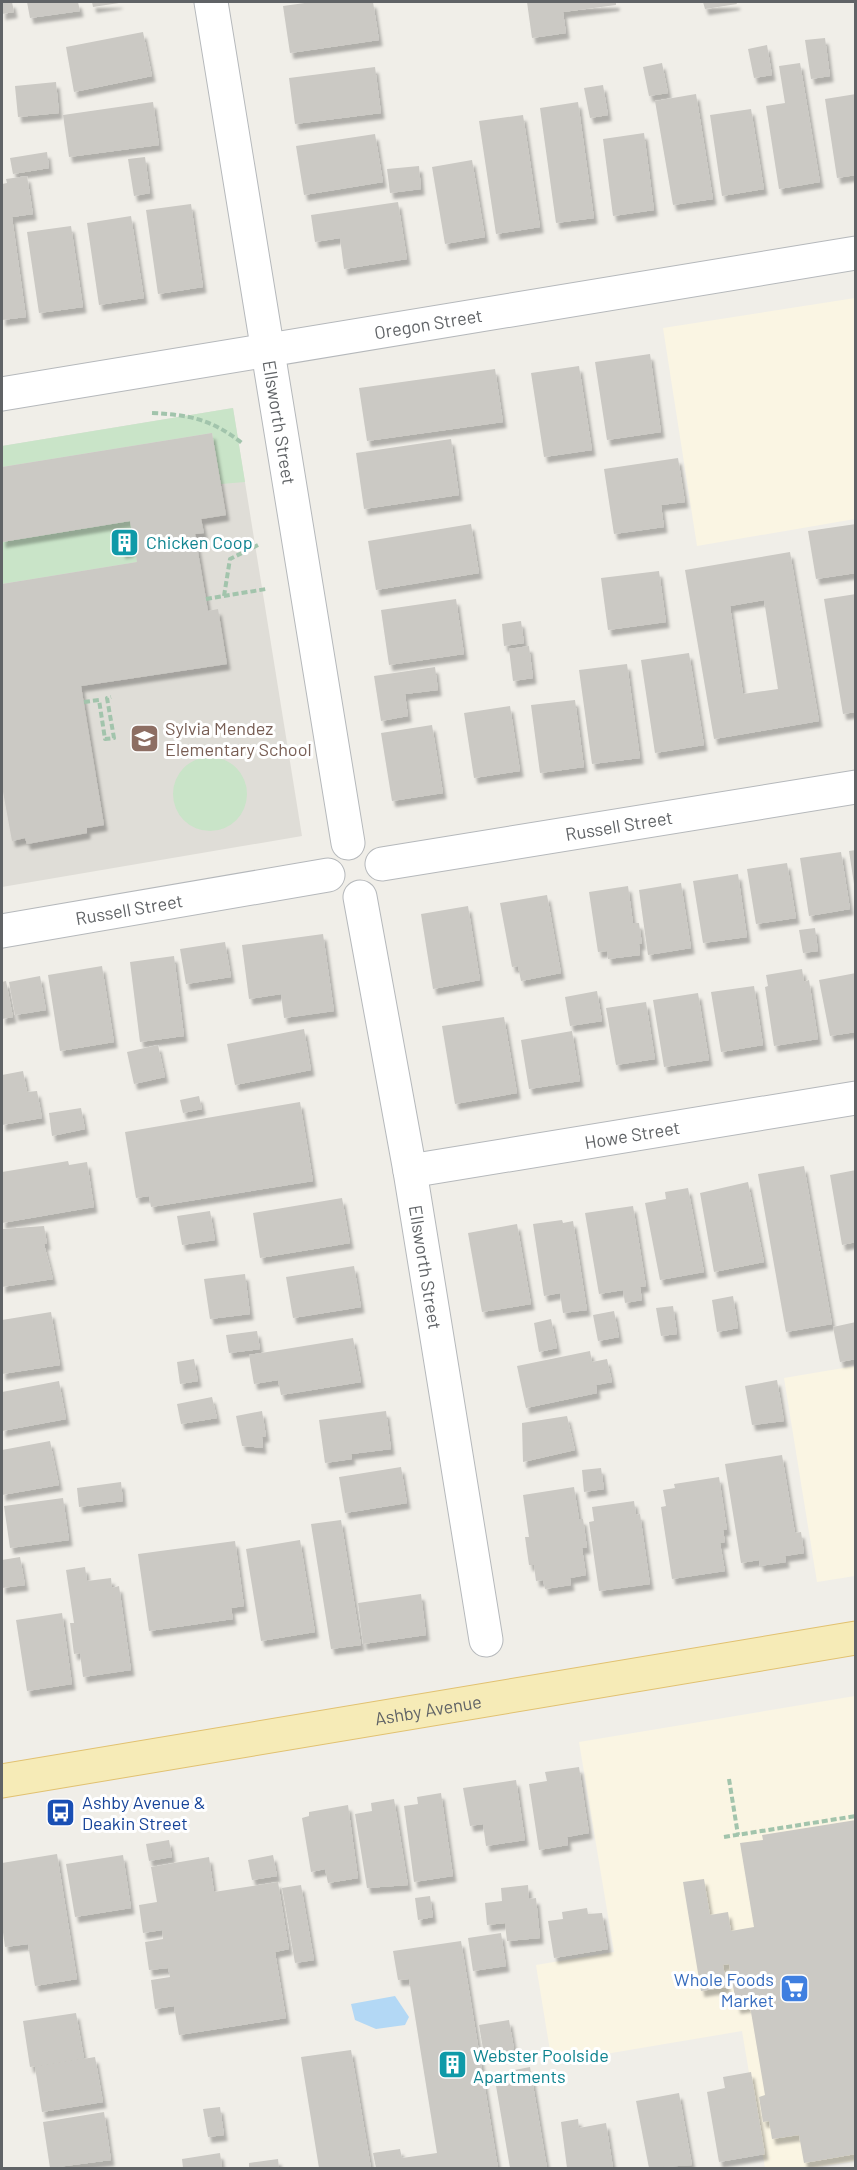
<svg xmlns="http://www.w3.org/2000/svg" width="857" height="2170" viewBox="0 0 857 2170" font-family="Barlow,sans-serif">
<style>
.commercial{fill:#faf5e3}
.education{fill:#dfddd7}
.green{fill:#c9e4c8}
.water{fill:#b3d8f5}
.building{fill:#cbc9c4;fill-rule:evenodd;filter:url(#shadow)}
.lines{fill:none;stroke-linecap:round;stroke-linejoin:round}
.minor-casing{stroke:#b5b8bb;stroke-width:35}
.major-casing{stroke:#e1c170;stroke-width:35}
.path{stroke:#a2c4ac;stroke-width:4;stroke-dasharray:6 3;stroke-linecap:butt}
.minor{stroke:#fff;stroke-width:33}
.major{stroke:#f6ebb7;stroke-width:33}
.labels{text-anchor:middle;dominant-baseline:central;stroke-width:6;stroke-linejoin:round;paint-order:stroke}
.street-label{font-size:18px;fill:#606366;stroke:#fff}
.culture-label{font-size:18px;fill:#0d838f;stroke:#fff;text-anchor:start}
.education-label{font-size:18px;fill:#785e54;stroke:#fff;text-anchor:start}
.transit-label{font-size:18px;fill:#164399;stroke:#fff;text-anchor:start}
.shop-label{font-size:18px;fill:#366cbe;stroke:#fff;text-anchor:end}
</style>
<defs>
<filter id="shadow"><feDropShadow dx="3.5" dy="6" stdDeviation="1.5" flood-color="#0004"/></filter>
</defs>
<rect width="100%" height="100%" fill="#f0eee8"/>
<path class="commercial" d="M 855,298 L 855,519 L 697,546 L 663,328 Z
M 855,1366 L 855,1576 L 817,1582 L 784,1378 Z
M 855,1696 L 855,2161 L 810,2168 L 765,2168 L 742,2031 L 552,2063 L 536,1965 L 614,1952 L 579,1742 Z"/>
<path class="education" d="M 233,408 L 302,836 L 2,887 L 2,446 Z"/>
<path class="green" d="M 233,408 L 245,482 L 221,484 L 212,433 L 2,467 L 2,446 Z
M 130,521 L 137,562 L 2,584 L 2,542 Z
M173 794a37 37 0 1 1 74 0a37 37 0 1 1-74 0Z"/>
<path class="water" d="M 395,1996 L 409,2017 L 405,2025 L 376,2029 L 355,2020 L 351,2004 Z"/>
<path class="building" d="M 2,2 L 12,2 L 14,12 L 2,14 Z
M 27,2 L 78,2 L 80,11 L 30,18 Z
M 92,2 L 119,2 L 119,3 L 93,7 Z
M 312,2 L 373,2 L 379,40 L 290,53 L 283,6 Z
M 527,2 L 616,2 L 616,5 L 563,12 L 566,33 L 532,38 Z
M 703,2 L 736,2 L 737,4 L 705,9 Z
M 143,32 L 152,76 L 74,92 L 66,47 Z
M 825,38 L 830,76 L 811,79 L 805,40 Z
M 767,45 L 772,75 L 754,78 L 748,49 Z
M 662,63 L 668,93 L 649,96 L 643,67 Z
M 800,63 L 820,182 L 779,189 L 766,106 L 785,103 L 779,66 Z
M 375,67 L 381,113 L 295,124 L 289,78 Z
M 56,82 L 59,113 L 18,117 L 15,86 Z
M 603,85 L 608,115 L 590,118 L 584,88 Z
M 696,94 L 713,199 L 673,205 L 655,101 Z
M 856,94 L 856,175 L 837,178 L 825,99 Z
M 153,102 L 159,145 L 69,157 L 63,115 Z
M 578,102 L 594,218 L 556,223 L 540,108 Z
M 751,109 L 764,189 L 722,196 L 710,115 Z
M 523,115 L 540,227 L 496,234 L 479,121 Z
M 644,133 L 654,210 L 613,216 L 603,139 Z
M 375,134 L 383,182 L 304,195 L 296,146 Z
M 47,152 L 49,168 L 13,174 L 10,158 Z
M 145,157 L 150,193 L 134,196 L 128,159 Z
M 472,160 L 485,237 L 445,244 L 432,167 Z
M 419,166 L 421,189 L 390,193 L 387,169 Z
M 27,176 L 33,214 L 12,217 L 26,317 L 2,320 L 2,184 L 7,183 L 6,179 Z
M 398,202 L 407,259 L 344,269 L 340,238 L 315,242 L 311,215 Z
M 191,204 L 203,287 L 158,294 L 146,210 Z
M 131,216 L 144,298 L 99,305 L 87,223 Z
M 71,226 L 83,307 L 39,313 L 27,232 Z
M 650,354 L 661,432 L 607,440 L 595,362 Z
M 579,366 L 592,450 L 544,457 L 531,373 Z
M 495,369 L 503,422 L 367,441 L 359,388 Z
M 212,433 L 226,515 L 201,519 L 204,533 L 195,534 L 208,611 L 218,609 L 227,664 L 81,686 L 104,825 L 87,828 L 87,833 L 27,844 L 25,838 L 12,841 L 2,786 L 2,584 L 137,562 L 130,521 L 2,542 L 2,467 Z
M 451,439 L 459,495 L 364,509 L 356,453 Z
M 678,458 L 685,502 L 661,505 L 664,527 L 614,534 L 604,469 Z
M 471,524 L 479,573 L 376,590 L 368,541 Z
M 856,524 L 856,573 L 816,579 L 808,531 Z
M 128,533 L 131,551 L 122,553 L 119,534 Z
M 790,552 L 819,721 L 714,739 L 685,570 ZM 764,600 L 778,689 L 743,694 L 730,606 Z
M 659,571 L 666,622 L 608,630 L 601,578 Z
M 856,594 L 856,712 L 843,714 L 824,599 Z
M 456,599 L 464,654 L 389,665 L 381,610 Z
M 521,621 L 524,643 L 504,646 L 502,624 Z
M 529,646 L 533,678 L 513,681 L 509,649 Z
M 689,653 L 704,745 L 655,753 L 641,660 Z
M 627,664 L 640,758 L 592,764 L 579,670 Z
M 435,667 L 438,690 L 405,694 L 408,716 L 381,721 L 374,676 Z
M 575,700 L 584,767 L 540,773 L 531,705 Z
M 510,706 L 520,771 L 474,778 L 464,713 Z
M 432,725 L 443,793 L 392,801 L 381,733 Z
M 856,850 L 856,884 L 854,884 L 849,851 Z
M 841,852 L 850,909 L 809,916 L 800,858 Z
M 787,863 L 796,918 L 756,924 L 747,869 Z
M 738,874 L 747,937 L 703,943 L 693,881 Z
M 681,883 L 691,948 L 648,955 L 639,890 Z
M 628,886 L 633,923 L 639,923 L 642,944 L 639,944 L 640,955 L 608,959 L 607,951 L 598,952 L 589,892 Z
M 547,895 L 561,973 L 521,981 L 518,966 L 512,967 L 500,903 Z
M 468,906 L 480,980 L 433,989 L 421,914 Z
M 815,928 L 818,951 L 803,953 L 799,930 Z
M 323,934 L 334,1011 L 284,1018 L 281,994 L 249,999 L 242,945 Z
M 225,942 L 231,977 L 186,984 L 180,949 Z
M 174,956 L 184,1036 L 140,1042 L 130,962 Z
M 102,966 L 114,1042 L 60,1051 L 48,975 Z
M 802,969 L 804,982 L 809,980 L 818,1039 L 774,1046 L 765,987 L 768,986 L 766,975 Z
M 856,973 L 856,1032 L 830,1036 L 819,980 Z
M 40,976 L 46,1010 L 15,1015 L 9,982 Z
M 6,981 L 13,1017 L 2,1019 L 2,982 Z
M 754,986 L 763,1045 L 721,1052 L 711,992 Z
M 597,991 L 602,1021 L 570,1026 L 565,997 Z
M 698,993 L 709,1060 L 664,1067 L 653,1000 Z
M 646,1002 L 655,1059 L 616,1065 L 606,1008 Z
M 504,1017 L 517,1093 L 455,1104 L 442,1026 Z
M 304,1029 L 311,1070 L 235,1085 L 227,1044 Z
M 572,1031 L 580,1081 L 529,1089 L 521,1040 Z
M 158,1045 L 165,1077 L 134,1084 L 127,1052 Z
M 23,1071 L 27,1092 L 37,1091 L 42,1118 L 2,1125 L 2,1075 Z
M 199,1096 L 202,1109 L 183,1113 L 180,1100 Z
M 300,1102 L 313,1181 L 151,1207 L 149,1196 L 136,1198 L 125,1132 Z
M 81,1108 L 85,1129 L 52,1136 L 49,1113 Z
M 68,1161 L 69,1165 L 87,1162 L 94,1207 L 2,1223 L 2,1172 Z
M 804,1166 L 832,1324 L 786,1332 L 758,1174 Z
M 856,1170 L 856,1242 L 842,1245 L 830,1175 Z
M 748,1182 L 764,1262 L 714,1272 L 700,1193 Z
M 688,1188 L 704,1272 L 660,1280 L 645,1203 L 666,1199 L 665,1192 Z
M 342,1198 L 350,1243 L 260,1258 L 253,1213 Z
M 633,1206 L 646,1286 L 640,1287 L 642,1300 L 625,1303 L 623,1290 L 599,1294 L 585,1213 Z
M 210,1211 L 215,1240 L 182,1245 L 177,1216 Z
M 562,1220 L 563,1223 L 573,1221 L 587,1310 L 563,1313 L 560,1293 L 544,1296 L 533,1224 Z
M 517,1224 L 531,1304 L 482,1312 L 468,1233 Z
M 44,1226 L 47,1244 L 44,1244 L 53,1279 L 2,1287 L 2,1229 Z
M 354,1266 L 361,1307 L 293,1318 L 286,1277 Z
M 245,1274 L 250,1314 L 210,1319 L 204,1279 Z
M 733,1296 L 738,1328 L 717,1332 L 712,1300 Z
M 673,1306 L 677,1334 L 661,1336 L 656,1308 Z
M 614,1311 L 619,1337 L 598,1341 L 593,1315 Z
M 51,1312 L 60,1365 L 2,1374 L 2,1320 Z
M 551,1319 L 557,1348 L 539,1352 L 534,1323 Z
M 856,1322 L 856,1359 L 840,1362 L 833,1327 Z
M 257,1331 L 260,1349 L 229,1353 L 226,1335 Z
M 353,1338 L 361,1382 L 281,1395 L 278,1380 L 254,1384 L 249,1355 Z
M 590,1351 L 592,1362 L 607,1359 L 612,1382 L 596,1385 L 597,1393 L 526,1408 L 517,1366 Z
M 194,1359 L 198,1381 L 180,1384 L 177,1362 Z
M 777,1380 L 784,1421 L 752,1425 L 745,1386 Z
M 59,1381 L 66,1419 L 2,1431 L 2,1392 Z
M 212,1397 L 217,1418 L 181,1424 L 177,1404 Z
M 262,1411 L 266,1436 L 262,1437 L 263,1448 L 242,1446 L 236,1416 Z
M 386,1411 L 391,1449 L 351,1454 L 352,1459 L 325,1463 L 319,1420 Z
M 567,1416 L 575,1450 L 523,1462 L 522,1423 Z
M 50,1441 L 59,1485 L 2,1495 L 2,1450 Z
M 782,1455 L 795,1533 L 801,1532 L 804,1553 L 785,1556 L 786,1562 L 760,1566 L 759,1560 L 741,1563 L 725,1464 Z
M 401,1467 L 407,1503 L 345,1513 L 339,1477 Z
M 601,1468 L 604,1489 L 584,1492 L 582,1470 Z
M 719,1477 L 727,1530 L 723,1530 L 725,1542 L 720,1543 L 725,1571 L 672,1579 L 661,1507 L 666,1506 L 663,1490 L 675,1488 L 674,1484 Z
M 121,1482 L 123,1501 L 79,1507 L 77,1488 Z
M 574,1487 L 579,1519 L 583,1519 L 587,1548 L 582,1548 L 586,1575 L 570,1578 L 571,1585 L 545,1589 L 543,1580 L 536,1581 L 534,1565 L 529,1565 L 525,1537 L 529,1537 L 523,1495 Z
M 63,1498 L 69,1540 L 10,1548 L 4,1506 Z
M 634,1501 L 636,1515 L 640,1514 L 650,1584 L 599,1591 L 589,1522 L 594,1521 L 592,1507 Z
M 341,1520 L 361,1645 L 331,1649 L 311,1524 Z
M 300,1540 L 315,1632 L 261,1641 L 246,1549 Z
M 235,1541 L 244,1606 L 231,1608 L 233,1619 L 149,1631 L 138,1554 Z
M 20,1557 L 25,1585 L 2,1588 L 2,1560 Z
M 85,1567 L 87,1581 L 111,1578 L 112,1588 L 119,1586 L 131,1670 L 83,1677 L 80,1653 L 74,1654 L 70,1623 L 74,1623 L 66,1570 Z
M 421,1594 L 426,1635 L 363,1644 L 358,1603 Z
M 62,1613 L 72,1684 L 27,1691 L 16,1620 Z
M 579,1767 L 589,1833 L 567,1837 L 568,1845 L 539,1850 L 529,1784 L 547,1781 L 545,1772 Z
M 516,1780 L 525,1840 L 486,1846 L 483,1824 L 470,1826 L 463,1788 Z
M 441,1793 L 453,1876 L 414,1882 L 404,1806 L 418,1804 L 417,1797 Z
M 394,1799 L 408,1885 L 367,1888 L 355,1814 L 372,1811 L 371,1803 Z
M 348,1805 L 358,1878 L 328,1883 L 325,1869 L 311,1872 L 302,1818 L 309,1816 L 309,1812 Z
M 856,1820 L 856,2154 L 804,2163 L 799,2135 L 772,2139 L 769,2121 L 763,2122 L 759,2097 L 765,2095 L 750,2006 L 737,2008 L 729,1964 L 723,1965 L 727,1987 L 701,1991 L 683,1882 L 704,1879 L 710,1915 L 728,1912 L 731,1931 L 754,1927 L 740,1843 L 763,1840 L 762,1835 Z
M 169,1840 L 172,1857 L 149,1861 L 146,1844 Z
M 57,1854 L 77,1979 L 35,1986 L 28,1944 L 5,1947 L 2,1925 L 2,1863 Z
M 123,1855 L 131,1908 L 75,1917 L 66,1864 Z
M 273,1855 L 277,1876 L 252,1880 L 248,1860 Z
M 209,1857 L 214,1892 L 278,1882 L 289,1949 L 275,1952 L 286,2018 L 179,2035 L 174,2006 L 155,2009 L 151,1980 L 170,1977 L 168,1968 L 149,1970 L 145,1942 L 163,1939 L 162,1930 L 143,1933 L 139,1905 L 157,1902 L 151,1867 Z
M 301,1885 L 314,1960 L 295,1963 L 282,1888 Z
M 528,1885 L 529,1899 L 536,1898 L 540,1938 L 507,1941 L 505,1923 L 487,1925 L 485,1903 L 502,1901 L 501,1888 Z
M 430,1896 L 433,1917 L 418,1920 L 415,1898 Z
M 587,1908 L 588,1914 L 602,1913 L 608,1949 L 554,1958 L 548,1921 L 563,1919 L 562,1912 Z
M 501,1933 L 506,1966 L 473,1971 L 468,1938 Z
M 461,1941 L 498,2168 L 376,2168 L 373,2153 L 400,2149 L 402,2158 L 437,2153 L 409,1979 L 398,1980 L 393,1951 Z
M 76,2013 L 84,2058 L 30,2067 L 23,2021 Z
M 509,2020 L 514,2049 L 484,2055 L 479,2025 Z
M 351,2050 L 371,2168 L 319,2168 L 301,2057 Z
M 95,2057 L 103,2102 L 42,2112 L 35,2067 Z
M 530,2067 L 547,2168 L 510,2168 L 494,2074 Z
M 751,2072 L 765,2154 L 719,2162 L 707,2092 L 725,2088 L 723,2077 Z
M 679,2093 L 692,2165 L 649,2168 L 636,2101 Z
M 220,2107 L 224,2135 L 208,2137 L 203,2109 Z
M 104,2112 L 111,2160 L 50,2168 L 43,2122 Z
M 578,2119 L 579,2128 L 606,2123 L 613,2168 L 567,2168 L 561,2122 Z
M 220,2153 L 222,2168 L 183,2168 L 182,2159 Z
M 278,2159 L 279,2168 L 249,2168 L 249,2163 Z"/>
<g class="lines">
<defs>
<g id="minor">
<path id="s1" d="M 211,2 L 348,843"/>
<path id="s2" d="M 2,394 L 856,253"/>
<path id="s3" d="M 382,864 L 856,787"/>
<path id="s4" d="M 360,897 L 410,1171 L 486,1640"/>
<path id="s5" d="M 2,931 L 328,875"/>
<path id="s6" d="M 410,1171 L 856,1098"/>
</g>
<g id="major">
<path id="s7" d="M 2,1781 L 856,1638"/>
</g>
</defs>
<use href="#minor" class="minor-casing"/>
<use href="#major" class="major-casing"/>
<path class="path" d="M 152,413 C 190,415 211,419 242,443
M 224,596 L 230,559 L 258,545
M 206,599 L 266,589
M 84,702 L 99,700 L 105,739 L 114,738 L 107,698 L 111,697
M 729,1779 L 738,1835
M 724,1837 L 856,1816"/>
<use href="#minor" class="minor"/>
<use href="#major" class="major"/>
</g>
<defs>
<symbol id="building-square" viewBox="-11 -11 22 22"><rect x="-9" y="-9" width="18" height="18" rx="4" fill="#0f9aa8" stroke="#fff"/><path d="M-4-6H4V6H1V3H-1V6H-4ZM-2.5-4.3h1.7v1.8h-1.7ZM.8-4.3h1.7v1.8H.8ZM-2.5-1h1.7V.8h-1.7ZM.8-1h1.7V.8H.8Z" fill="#fff"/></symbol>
<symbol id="school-square" viewBox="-11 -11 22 22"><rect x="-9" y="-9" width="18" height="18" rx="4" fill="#8d6e63" stroke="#fff"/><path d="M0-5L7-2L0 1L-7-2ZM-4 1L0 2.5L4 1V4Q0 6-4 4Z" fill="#fff"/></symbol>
<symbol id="bus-square" viewBox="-11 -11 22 22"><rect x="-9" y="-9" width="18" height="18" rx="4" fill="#1a4fb4" stroke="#fff"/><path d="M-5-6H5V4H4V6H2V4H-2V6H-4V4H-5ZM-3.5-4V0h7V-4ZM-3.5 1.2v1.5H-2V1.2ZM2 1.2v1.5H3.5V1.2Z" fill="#fff"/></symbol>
<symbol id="supermarket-square" viewBox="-11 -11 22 22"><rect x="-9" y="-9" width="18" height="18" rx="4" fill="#3f7fe0" stroke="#fff"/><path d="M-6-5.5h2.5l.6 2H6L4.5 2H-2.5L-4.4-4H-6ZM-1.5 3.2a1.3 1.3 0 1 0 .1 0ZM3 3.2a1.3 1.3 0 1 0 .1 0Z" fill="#fff"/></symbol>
</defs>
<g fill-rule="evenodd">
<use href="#building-square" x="108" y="526" width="33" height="33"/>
<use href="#school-square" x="128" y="722" width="33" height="33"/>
<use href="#bus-square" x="44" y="1796" width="33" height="33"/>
<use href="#supermarket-square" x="778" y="1972" width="33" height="33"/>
<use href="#building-square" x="436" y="2048" width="33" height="33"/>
</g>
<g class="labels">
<g class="street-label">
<text stroke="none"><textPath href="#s2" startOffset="432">Oregon Street</textPath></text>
<text stroke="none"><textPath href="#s1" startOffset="426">Ellsworth Street</textPath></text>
<text stroke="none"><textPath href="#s3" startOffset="240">Russell Street</textPath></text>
<text stroke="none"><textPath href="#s5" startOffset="129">Russell Street</textPath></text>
<text stroke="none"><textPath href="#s6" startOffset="225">Howe Street</textPath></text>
<text stroke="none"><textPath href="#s4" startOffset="376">Ellsworth Street</textPath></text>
<text stroke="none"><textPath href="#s7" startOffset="432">Ashby Avenue</textPath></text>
</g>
<g class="culture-label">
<text x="146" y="542">Chicken Coop</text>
<text x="473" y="2055">Webster Poolside<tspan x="473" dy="21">Apartments</tspan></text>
</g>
<g class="education-label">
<text x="165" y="728">Sylvia Mendez<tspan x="165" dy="21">Elementary School</tspan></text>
</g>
<g class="transit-label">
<text x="82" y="1802">Ashby Avenue &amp;<tspan x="82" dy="21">Deakin Street</tspan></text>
</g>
<g class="shop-label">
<text x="774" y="1979">Whole Foods<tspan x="774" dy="21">Market</tspan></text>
</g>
</g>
<rect width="857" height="2170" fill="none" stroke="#606366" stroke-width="6"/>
</svg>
